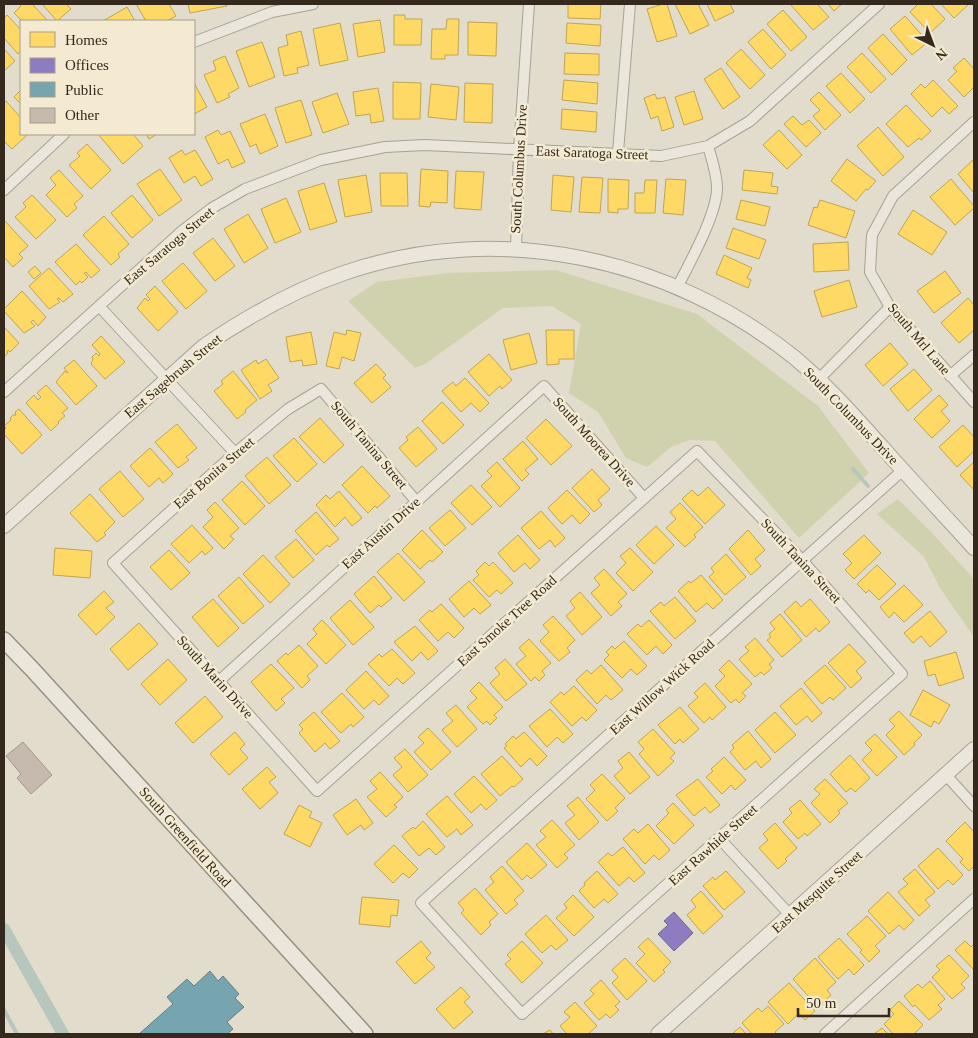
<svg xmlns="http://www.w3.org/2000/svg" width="978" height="1038" viewBox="0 0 978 1038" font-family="Georgia,serif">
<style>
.green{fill:#d0d2ae}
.homes{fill:#ffd966;stroke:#c2a450}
.offices{fill:#8e7cc3;stroke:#736391}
.public{fill:#76a5af;stroke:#628083}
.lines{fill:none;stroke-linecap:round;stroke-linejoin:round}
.stream{stroke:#b7c7bd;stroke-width:4}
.canal{stroke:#b7c7bd;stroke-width:12}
.building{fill:#c5baad;stroke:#a2988b}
.minor-casing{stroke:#a7a195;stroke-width:12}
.tertiary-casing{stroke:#a7a195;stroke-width:16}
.secondary-casing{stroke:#979084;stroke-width:18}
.minor{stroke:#eae6dc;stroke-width:10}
.tertiary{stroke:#eae6dc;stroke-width:14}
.secondary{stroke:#eae6dc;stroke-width:15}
.labels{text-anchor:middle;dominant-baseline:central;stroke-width:5;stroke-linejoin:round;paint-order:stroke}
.street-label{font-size:14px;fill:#35291d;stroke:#f3ead1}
</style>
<rect width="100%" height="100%" fill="#e2dccc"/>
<path class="green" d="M 556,270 L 697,314 L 818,406 L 869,473 L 799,538 L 715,441 L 690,440 L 671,447 L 647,467 L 626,458 L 598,412 L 569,393 L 581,324 L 552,306 L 503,308 L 425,364 L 415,368 L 348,301 L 377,282 L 448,273 Z
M 898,499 L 932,533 L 974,579 L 974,637 L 940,588 L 924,557 L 877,514 Z"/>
<path class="homes" d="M 19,4 L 32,4 L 48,21 L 22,21 L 14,13 L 21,6 Z
M 42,4 L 66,4 L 71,9 L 57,21 Z
M 136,4 L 169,4 L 176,16 L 167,21 L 146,21 Z
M 188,4 L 226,4 L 227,6 L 190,13 Z
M 568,4 L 601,4 L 600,19 L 568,18 Z
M 663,4 L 667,4 L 677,36 L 657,42 L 647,9 Z
M 675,4 L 698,4 L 709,25 L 690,34 Z
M 707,4 L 730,4 L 734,12 L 715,21 Z
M 790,4 L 817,4 L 829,17 L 813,30 Z
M 828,4 L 842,4 L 834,11 Z
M 918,4 L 931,4 L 945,19 L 930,33 L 910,12 Z
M 941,4 L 969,4 L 954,18 Z
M 127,7 L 135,21 L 103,21 Z
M 783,10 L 807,37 L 791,51 L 767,24 Z
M 7,15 L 21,30 L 21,51 L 18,54 L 4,38 L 4,18 Z
M 394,15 L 405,15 L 405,19 L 422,19 L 421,45 L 394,45 Z
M 905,16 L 928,42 L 912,55 L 890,29 Z
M 447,19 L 459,19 L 458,55 L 445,55 L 445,59 L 431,59 L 432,29 L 446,29 Z
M 380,20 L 385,52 L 358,57 L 353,24 Z
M 468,22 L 497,23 L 496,56 L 468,55 Z
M 340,23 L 348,60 L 320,66 L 313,29 Z
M 567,23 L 601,25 L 600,46 L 566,43 Z
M 763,29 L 786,55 L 771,69 L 748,42 Z
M 301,31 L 309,65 L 297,68 L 298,73 L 284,76 L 278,48 L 288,45 L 286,35 Z
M 883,34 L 907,60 L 892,75 L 868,48 Z
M 262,42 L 275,77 L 249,87 L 236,51 Z
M 4,49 L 15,61 L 4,71 Z
M 741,49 L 765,75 L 750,89 L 726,63 Z
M 565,53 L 599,54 L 599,75 L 564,74 Z
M 862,53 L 886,79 L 871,93 L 847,67 Z
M 225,56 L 239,88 L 228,94 L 230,97 L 217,103 L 204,75 L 216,70 L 213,61 Z
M 964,58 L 974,69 L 974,87 L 964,97 L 948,80 L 957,71 L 953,68 Z
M 721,68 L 740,97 L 723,109 L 704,79 Z
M 841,73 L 865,99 L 850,113 L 826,86 Z
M 564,80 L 598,83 L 597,104 L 562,100 Z
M 933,80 L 958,106 L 949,114 L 942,107 L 932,117 L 911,94 L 921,84 L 925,88 Z
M 393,82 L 421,83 L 420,119 L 393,119 Z
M 194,83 L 207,107 L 194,114 Z
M 465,83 L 493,84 L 492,123 L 464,122 Z
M 431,84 L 459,87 L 456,120 L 428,117 Z
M 378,88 L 384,121 L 371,123 L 370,114 L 356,116 L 353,92 Z
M 21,90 L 21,104 L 14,97 Z
M 694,91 L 703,119 L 684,125 L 675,97 Z
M 819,92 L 841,115 L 825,130 L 813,116 L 820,110 L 810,100 Z
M 337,93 L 349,124 L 323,133 L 312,102 Z
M 655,94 L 657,99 L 665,97 L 674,127 L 662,131 L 658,116 L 651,119 L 644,98 Z
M 301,100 L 312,135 L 286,143 L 275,108 Z
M 6,101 L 21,118 L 21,134 L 28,134 L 12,149 L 4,141 L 4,103 Z
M 906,105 L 931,131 L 921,140 L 919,138 L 908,147 L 886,124 Z
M 562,109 L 597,112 L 596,132 L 561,129 Z
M 265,114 L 278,146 L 260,154 L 256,144 L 250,147 L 240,124 Z
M 793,116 L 802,125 L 809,120 L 821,133 L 806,147 L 784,124 Z
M 878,127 L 904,157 L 883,176 L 857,146 Z
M 218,130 L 221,135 L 230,131 L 245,162 L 232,168 L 228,159 L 218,164 L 205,137 Z
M 779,130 L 802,155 L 787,169 L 763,145 Z
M 98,134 L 133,134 L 143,146 L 123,164 Z
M 146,134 L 157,134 L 149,139 Z
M 87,144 L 111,170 L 91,189 L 69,165 L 80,156 L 77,153 Z
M 182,150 L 185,155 L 195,150 L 213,179 L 201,186 L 195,176 L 184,183 L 169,158 Z
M 847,159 L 876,181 L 868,190 L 866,189 L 856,201 L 831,181 Z
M 974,159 L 974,193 L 958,174 Z
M 160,169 L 182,200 L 159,216 L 137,184 Z
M 421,169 L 448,171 L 447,203 L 431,202 L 430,207 L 419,206 Z
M 59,170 L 83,196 L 74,204 L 77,208 L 67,217 L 46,195 L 56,185 L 50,178 Z
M 744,170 L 773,173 L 771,186 L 778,187 L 777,194 L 742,190 Z
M 456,171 L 484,172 L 481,210 L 454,208 Z
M 380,173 L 407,173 L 408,206 L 381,206 Z
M 366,175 L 372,212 L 345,217 L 338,180 Z
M 553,175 L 574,177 L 571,212 L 551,210 Z
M 582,177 L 603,178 L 600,213 L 579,212 Z
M 608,179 L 629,180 L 628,209 L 618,209 L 618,213 L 608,212 Z
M 666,179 L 686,180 L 683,215 L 663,213 Z
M 951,179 L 974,206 L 974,208 L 955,225 L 930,197 Z
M 645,180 L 657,180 L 655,213 L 635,213 L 635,193 L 644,193 Z
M 324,183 L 337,222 L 310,230 L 298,191 Z
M 32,195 L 56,220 L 36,239 L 15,217 L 26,207 L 23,203 Z
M 132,195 L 153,220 L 132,238 L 111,213 Z
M 286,198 L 301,232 L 275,243 L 261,209 Z
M 741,200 L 770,207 L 765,226 L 736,219 Z
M 820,200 L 855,211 L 846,238 L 808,225 L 814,207 L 817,208 Z
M 913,210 L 947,232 L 932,255 L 898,234 Z
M 248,214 L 268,248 L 244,263 L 224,229 Z
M 104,216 L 129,244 L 118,254 L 120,257 L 111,265 L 83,235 Z
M 4,220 L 28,246 L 19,254 L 23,258 L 13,267 L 4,257 Z
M 733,228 L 766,240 L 759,259 L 726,248 Z
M 213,238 L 235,266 L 215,281 L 193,253 Z
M 848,242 L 849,270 L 814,272 L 813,244 Z
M 76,244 L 100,270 L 91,278 L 86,272 L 84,273 L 88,277 L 82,283 L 80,281 L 76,285 L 55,262 Z
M 724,255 L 752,268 L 747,278 L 751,280 L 748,288 L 716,274 Z
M 183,263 L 207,291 L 186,309 L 162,281 Z
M 35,266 L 41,273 L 34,279 L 28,272 Z
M 49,268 L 73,294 L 63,302 L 59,298 L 57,299 L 60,302 L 49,309 L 29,286 Z
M 945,271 L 961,293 L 934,313 L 917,291 Z
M 849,280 L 857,307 L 822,317 L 814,291 Z
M 155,286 L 178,312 L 158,331 L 137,308 L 145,298 L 148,301 L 150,299 L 146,295 Z
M 22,291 L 46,317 L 38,326 L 33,320 L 31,322 L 35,326 L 24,333 L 4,311 L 4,309 Z
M 968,298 L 974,305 L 974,330 L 959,343 L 941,323 Z
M 4,327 L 19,343 L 10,352 L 8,350 L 7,352 L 8,353 L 4,357 Z
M 347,330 L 361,333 L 354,361 L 342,357 L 339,369 L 326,366 L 334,332 L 346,335 Z
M 546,330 L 574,330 L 574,359 L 559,359 L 559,364 L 547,365 Z
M 311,332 L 317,364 L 303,366 L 302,360 L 290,362 L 286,337 Z
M 529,333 L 537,363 L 511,370 L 503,340 Z
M 101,336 L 125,362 L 105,379 L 91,364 L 93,359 L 92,357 L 96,353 L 99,356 L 100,354 L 92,345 Z
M 890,343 L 908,364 L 883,386 L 865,365 Z
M 489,354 L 512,380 L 502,389 L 500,386 L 489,396 L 468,372 Z
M 266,359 L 279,378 L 268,385 L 272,391 L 260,399 L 241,370 L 256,360 L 258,364 Z
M 74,360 L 97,386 L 76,405 L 56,382 L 65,371 L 68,373 L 64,368 Z
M 376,364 L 386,375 L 383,378 L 391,387 L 372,403 L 354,383 Z
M 914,369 L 932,390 L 908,411 L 890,389 Z
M 233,371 L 257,400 L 245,410 L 246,412 L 237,419 L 214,391 L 223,384 L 221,381 Z
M 465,378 L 489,403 L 480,412 L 471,403 L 461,412 L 442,391 L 453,382 L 456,386 Z
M 46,385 L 68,408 L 62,413 L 65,416 L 58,422 L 59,423 L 51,431 L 26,403 L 34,395 L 38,400 L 41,397 L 37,393 Z
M 939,395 L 948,405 L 941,411 L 950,421 L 932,438 L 914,419 Z
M 442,402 L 464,425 L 443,444 L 422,421 Z
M 19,409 L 42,435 L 22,454 L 4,434 L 4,430 L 6,428 L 4,426 L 11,420 L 10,418 L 13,415 L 16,415 L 15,412 Z
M 320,418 L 344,445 L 324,463 L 299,437 Z
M 546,419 L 572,446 L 551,465 L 526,438 Z
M 177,424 L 197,448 L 186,457 L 189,460 L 178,468 L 155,442 Z
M 963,425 L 974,437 L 974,451 L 957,467 L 939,447 Z
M 418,427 L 437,449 L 416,467 L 399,448 L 408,440 L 406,437 Z
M 294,438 L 317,464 L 297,482 L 273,456 Z
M 523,441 L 538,459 L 525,470 L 529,474 L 522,481 L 503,459 Z
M 150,448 L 173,474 L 163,483 L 159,478 L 149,487 L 130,466 Z
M 267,457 L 291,485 L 269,504 L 245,476 Z
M 497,462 L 520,488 L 500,507 L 481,486 L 492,476 L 487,471 Z
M 974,462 L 974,490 L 960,475 Z
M 362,466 L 390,496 L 377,508 L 375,506 L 368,513 L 342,485 Z
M 592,469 L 610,489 L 598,500 L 602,505 L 594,512 L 572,488 Z
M 120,471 L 144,499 L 123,517 L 99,489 Z
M 242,481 L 265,506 L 245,525 L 222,500 Z
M 471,485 L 492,507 L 472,525 L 451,503 Z
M 708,487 L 725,505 L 705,524 L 682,499 L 692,490 L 698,496 Z
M 567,490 L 590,514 L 580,524 L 572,515 L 562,524 L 548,508 Z
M 339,491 L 362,518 L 352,526 L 345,517 L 335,527 L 316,505 L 326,495 L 330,499 Z
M 90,494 L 115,522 L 104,533 L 106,535 L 97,542 L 70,513 Z
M 215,502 L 239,528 L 230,536 L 234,539 L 224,549 L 203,527 L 213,517 L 207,510 Z
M 680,503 L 703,527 L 694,535 L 696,537 L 685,547 L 666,528 L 676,519 L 670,512 Z
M 450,510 L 466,528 L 445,546 L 429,528 Z
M 541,511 L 565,538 L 555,547 L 550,540 L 539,549 L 521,528 Z
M 316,512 L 339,539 L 329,547 L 327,545 L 316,555 L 295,531 Z
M 192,525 L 213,548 L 205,555 L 202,551 L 189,563 L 171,544 Z
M 656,526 L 674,545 L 654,564 L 636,545 Z
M 422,530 L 443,552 L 432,562 L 430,560 L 420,569 L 402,550 Z
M 748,530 L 765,550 L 755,559 L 761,566 L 751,575 L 729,549 Z
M 518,535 L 540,560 L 530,569 L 525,563 L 514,572 L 498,553 Z
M 864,535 L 881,553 L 854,579 L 845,570 L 852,563 L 843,554 Z
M 296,539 L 314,560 L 293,578 L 275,557 Z
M 55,548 L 92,551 L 90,578 L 53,575 Z
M 630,548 L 653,572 L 633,591 L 616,573 L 626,563 L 620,556 Z
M 169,550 L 190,573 L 171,590 L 150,567 Z
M 398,553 L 425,582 L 404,601 L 377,572 Z
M 726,554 L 746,577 L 725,595 L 709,577 L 714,572 L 711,568 Z
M 263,555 L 290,584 L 270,603 L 243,574 Z
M 485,562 L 489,566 L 493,562 L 513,583 L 501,594 L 497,590 L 489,597 L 473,580 L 479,575 L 476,571 Z
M 877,565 L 896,584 L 879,600 L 869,590 L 866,593 L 857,584 Z
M 604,569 L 627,594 L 618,602 L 622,606 L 611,616 L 591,593 L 600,585 L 594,578 Z
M 701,575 L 723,600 L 713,609 L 707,603 L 696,612 L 678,591 L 689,581 L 691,583 Z
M 374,576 L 392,598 L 381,607 L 379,605 L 370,613 L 354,594 Z
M 239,577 L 264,606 L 243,624 L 218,596 Z
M 469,581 L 491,605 L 480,614 L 474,608 L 464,617 L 449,599 Z
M 904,585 L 923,605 L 904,622 L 894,612 L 889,618 L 880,607 Z
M 104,591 L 114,602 L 106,608 L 115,617 L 96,635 L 78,615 Z
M 580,592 L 602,617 L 582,635 L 566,616 L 575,608 L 570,601 Z
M 675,597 L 696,621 L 675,639 L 650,611 L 661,602 L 664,606 Z
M 213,599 L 239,628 L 218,647 L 192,617 Z
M 810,599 L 830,622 L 819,632 L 816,628 L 806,637 L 784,612 L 796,601 L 801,607 Z
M 350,600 L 374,627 L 353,645 L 330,618 Z
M 441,604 L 464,628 L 454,638 L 448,632 L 438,641 L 419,620 L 430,610 L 432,612 Z
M 930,611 L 947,632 L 930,647 L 921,636 L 913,643 L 904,633 Z
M 780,614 L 802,640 L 782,657 L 767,640 L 771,637 L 769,634 L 775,629 L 770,623 Z
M 553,616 L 575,640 L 567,648 L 570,652 L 559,661 L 540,641 L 549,632 L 543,625 Z
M 322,620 L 346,645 L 326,664 L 307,644 L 317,634 L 313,629 Z
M 649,620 L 672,645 L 663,654 L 656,646 L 647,655 L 627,634 L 638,624 L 641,627 Z
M 139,623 L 158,644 L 128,670 L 110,649 Z
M 415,626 L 438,651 L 428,660 L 421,652 L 412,661 L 394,642 Z
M 755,638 L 774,660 L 769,664 L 772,668 L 764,675 L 761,672 L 755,677 L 739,659 L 749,651 L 745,647 Z
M 529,639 L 551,663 L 542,671 L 545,675 L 539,681 L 535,677 L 531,681 L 516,664 L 526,656 L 519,648 Z
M 624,641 L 647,666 L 637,675 L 631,669 L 622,678 L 604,660 L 609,655 L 606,652 L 612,646 L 615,649 Z
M 849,644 L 866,662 L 856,671 L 862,678 L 851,688 L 828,663 Z
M 299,645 L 318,666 L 307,676 L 310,680 L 302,688 L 277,661 L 286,653 L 288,655 Z
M 392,649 L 415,673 L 403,684 L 397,678 L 389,686 L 368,664 L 379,654 L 382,657 Z
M 956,652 L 964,678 L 939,686 L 935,674 L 928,676 L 924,661 Z
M 168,659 L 187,680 L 160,705 L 141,684 Z
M 505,659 L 527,684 L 506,701 L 490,683 L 500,674 L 495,668 Z
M 729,660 L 752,684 L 742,693 L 746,696 L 739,703 L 736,699 L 731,703 L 715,686 L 725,676 L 719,670 Z
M 271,664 L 294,688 L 281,699 L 285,703 L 276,711 L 251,682 Z
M 601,665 L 623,690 L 611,700 L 606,695 L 597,704 L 576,680 L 587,670 L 591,674 Z
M 825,665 L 846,688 L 833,700 L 830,697 L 822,704 L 804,683 Z
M 366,671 L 389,696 L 379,705 L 374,700 L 364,709 L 346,690 Z
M 479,682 L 503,707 L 494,715 L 497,718 L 490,725 L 487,721 L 483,724 L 467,707 L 477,698 L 470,691 Z
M 705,683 L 726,707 L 712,720 L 710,717 L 704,723 L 688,706 L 698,697 L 694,693 Z
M 574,686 L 597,710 L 586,721 L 582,717 L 572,726 L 550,702 L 561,692 L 564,695 Z
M 801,688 L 822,713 L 812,722 L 807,716 L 796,725 L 780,706 Z
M 923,690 L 950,705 L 939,724 L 934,721 L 931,727 L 910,715 Z
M 342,693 L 364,717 L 353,727 L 351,724 L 341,733 L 321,712 Z
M 205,696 L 223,717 L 193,743 L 175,723 Z
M 456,705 L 477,729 L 457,747 L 442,730 L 453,721 L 446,713 Z
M 680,707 L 699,729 L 683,743 L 680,739 L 675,744 L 658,725 Z
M 550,709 L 573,734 L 563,743 L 557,737 L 547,747 L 529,726 Z
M 899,711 L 922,735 L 914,743 L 915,745 L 904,755 L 886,735 L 895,726 L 889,720 Z
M 314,712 L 340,741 L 330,749 L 325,743 L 315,752 L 299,733 L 303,729 L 299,725 Z
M 775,712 L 796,735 L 775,753 L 755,730 Z
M 428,728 L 451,752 L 431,770 L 414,752 L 424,743 L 418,737 Z
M 653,729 L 675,753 L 670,758 L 674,761 L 658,776 L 639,754 L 644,749 L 638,742 Z
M 748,731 L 771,759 L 761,768 L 756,761 L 745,770 L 730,752 L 734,748 L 732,745 Z
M 235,732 L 245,744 L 240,749 L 248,758 L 229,775 L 210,754 Z
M 524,732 L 547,756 L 537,766 L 530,758 L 521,767 L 504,748 L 507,746 L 505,744 L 513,736 L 516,739 Z
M 875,734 L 897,757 L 877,776 L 862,760 L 872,750 L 865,743 Z
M 405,749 L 428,775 L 408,792 L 393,775 L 402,767 L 394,758 Z
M 629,752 L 650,777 L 630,794 L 614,776 L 623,768 L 618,761 Z
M 850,755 L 870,778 L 855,792 L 851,788 L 846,792 L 830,774 Z
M 502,756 L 523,779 L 514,787 L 512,786 L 500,796 L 481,774 Z
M 724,757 L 746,780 L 735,790 L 731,785 L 722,794 L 706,777 L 713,771 L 711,769 Z
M 267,767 L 276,777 L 269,782 L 278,793 L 260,809 L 242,789 Z
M 380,772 L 403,797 L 394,805 L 397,807 L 386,817 L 367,797 L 377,789 L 370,781 Z
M 602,774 L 625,798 L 615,808 L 618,811 L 607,821 L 586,799 L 595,790 L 590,785 Z
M 474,776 L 497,800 L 486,810 L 481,804 L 471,813 L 454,794 Z
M 698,779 L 720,805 L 710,813 L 705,807 L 694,816 L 676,795 Z
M 825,779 L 848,803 L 838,811 L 840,813 L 830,823 L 811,803 L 820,794 L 814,789 Z
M 447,796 L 473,825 L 461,835 L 457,829 L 447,837 L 426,814 Z
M 578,797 L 599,822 L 579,840 L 565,823 L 575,815 L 567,806 Z
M 356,799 L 373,823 L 364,830 L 361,825 L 347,835 L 333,815 Z
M 800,800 L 821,824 L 807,836 L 805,833 L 798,839 L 783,822 L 792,813 L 789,809 Z
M 673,803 L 694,825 L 674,844 L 656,826 L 669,813 L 666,810 Z
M 299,805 L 312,812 L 309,817 L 322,823 L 310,847 L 284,834 Z
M 552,820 L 575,845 L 564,854 L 568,858 L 557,868 L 536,845 L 546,837 L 540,831 Z
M 423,821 L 445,847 L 436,855 L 429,848 L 419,856 L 402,836 L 413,827 L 415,829 Z
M 965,822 L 974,832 L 974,866 L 969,871 L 960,862 L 963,859 L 946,841 Z
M 775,823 L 797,848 L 785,859 L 787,861 L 778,869 L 759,848 L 768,840 L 763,834 Z
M 648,824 L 670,850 L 659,860 L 654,855 L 645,864 L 623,839 L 634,829 L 638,833 Z
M 527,843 L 547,865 L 531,879 L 527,875 L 522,880 L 506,862 Z
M 394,845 L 418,869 L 409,878 L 403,873 L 393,883 L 374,864 Z
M 623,847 L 645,873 L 634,882 L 629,877 L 619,886 L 598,862 L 608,853 L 612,856 Z
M 938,848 L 963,875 L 953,885 L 948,880 L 938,889 L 918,866 Z
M 502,866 L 524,891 L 514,900 L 518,904 L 506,914 L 485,890 L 494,882 L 490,877 Z
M 915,869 L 935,892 L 925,900 L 930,906 L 919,916 L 898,892 L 908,884 L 903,879 Z
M 597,871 L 618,894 L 608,903 L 604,899 L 594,908 L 579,891 L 585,885 L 584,883 Z
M 726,871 L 745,892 L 724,910 L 703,886 L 713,877 L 715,880 Z
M 475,888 L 498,914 L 489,922 L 491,925 L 481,935 L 461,913 L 464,910 L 458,903 Z
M 701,891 L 723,916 L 703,934 L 687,915 L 696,907 L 691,900 Z
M 888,892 L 914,920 L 904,930 L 899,925 L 889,934 L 868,911 Z
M 573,895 L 594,917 L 574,936 L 556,918 L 567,908 L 564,904 Z
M 362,897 L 399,900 L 397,916 L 391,915 L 390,927 L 359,924 Z
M 546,915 L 568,940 L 556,950 L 551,945 L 542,953 L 525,934 Z
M 867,916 L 886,936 L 875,946 L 880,951 L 869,962 L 860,952 L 862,950 L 847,934 Z
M 648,938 L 671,962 L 663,970 L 665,972 L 654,982 L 636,963 L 645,954 L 638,947 Z
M 839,938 L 864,965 L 854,975 L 849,969 L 838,979 L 818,957 Z
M 421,941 L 431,953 L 426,958 L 435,967 L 415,984 L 396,962 Z
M 522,941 L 543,963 L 522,983 L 505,964 L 511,959 L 507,955 Z
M 965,941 L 971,947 L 974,944 L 974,970 L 955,950 Z
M 949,955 L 969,976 L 961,984 L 965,988 L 952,999 L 932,977 L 940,970 L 936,966 Z
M 625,958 L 647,981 L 627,1000 L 612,983 L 618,977 L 612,970 Z
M 815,958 L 836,982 L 827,990 L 831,995 L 818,1007 L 793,979 Z
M 601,980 L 620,1002 L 615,1006 L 619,1010 L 610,1018 L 606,1014 L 599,1020 L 584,1003 L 594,994 L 590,990 Z
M 930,981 L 945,999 L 938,1005 L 942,1009 L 929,1020 L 915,1005 L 913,1007 L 904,996 L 918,984 L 922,988 Z
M 789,983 L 815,1011 L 805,1020 L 799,1013 L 788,1024 L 768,1002 Z
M 461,987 L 470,997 L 464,1002 L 473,1012 L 454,1029 L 436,1009 Z
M 899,1001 L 923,1025 L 914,1034 L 908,1034 L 906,1033 L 904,1034 L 893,1034 L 884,1024 L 894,1014 L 890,1010 Z
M 575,1002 L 597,1026 L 588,1034 L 567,1034 L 560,1026 L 570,1017 L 564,1012 Z
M 768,1006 L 784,1024 L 775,1032 L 777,1034 L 752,1034 L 742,1023 L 758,1008 L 762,1012 Z
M 740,1027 L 746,1034 L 732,1034 Z
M 882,1028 L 888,1034 L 874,1034 Z
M 550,1030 L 553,1034 L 543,1034 Z"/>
<path class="offices" d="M 674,912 L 693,933 L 674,951 L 658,934 L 668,925 L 664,921 Z"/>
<path class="public" d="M 210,971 L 218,981 L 223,976 L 239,994 L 235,998 L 244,1007 L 227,1022 L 233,1029 L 227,1034 L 139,1034 L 173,1004 L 167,997 L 187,979 L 194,986 Z"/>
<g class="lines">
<path class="stream" d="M 853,469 L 868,486
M 4,1010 L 17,1034"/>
<path class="canal" d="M 4,929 L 63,1034"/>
</g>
<path class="building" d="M 23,742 L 52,775 L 31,794 L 17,778 L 21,774 L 6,756 Z"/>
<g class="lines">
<defs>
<path id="minor" d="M 194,42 L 272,12 L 313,4
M 974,122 L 893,196 L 872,235 L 870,272 L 890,307 L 974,402
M 618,152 L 630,4
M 4,190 L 64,134
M 516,249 L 519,150 L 529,4
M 678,286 C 690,262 717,214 717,188 C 717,174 712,160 708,146
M 99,306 L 235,453
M 950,376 L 974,355
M 819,379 L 890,307
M 4,392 L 182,231 L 212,208 L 245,189 L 321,160 L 385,147 L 425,145 L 661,156 L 708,146 L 750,121 L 879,4
M 416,501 L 321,389 L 288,409 L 235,453 L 113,563 L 317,791 L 697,451 L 802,560 L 902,674 L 522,1014 L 421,903 L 903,470
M 219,681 L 544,386 L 644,498
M 946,775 L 974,806
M 720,839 L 791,916
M 825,1034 L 974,899"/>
<path id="tertiary" d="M 4,526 L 204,346 C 248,316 294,290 344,273 C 497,220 670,257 795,358 C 827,385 855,417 883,448 C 913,482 944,515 974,548
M 658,1034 L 974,749"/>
<path id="secondary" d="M 4,640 L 32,669 L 365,1034"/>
</defs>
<use href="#minor" class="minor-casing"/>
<use href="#tertiary" class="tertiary-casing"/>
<use href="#secondary" class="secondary-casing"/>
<use href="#minor" class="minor"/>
<use href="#tertiary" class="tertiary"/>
<use href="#secondary" class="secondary"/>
</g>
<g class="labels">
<g class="street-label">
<text transform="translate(592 153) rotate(2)">East Saratoga Street</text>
<text transform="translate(519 169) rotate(-87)">South Columbus Drive</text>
<text transform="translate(169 246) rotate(-40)">East Saratoga Street</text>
<text transform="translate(919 339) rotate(50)">South Mrl Lane</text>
<text transform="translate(173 376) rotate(-40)">East Sagebrush Street</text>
<text transform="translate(851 416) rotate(46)">South Columbus Drive</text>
<text transform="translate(594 442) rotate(48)">South Moorea Drive</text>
<text transform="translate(369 445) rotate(50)">South Tanina Street</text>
<text transform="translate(214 473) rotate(-41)">East Bonita Street</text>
<text transform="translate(381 533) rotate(-42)">East Austin Drive</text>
<text transform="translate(801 561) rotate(47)">South Tanina Street</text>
<text transform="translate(507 621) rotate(-42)">East Smoke Tree Road</text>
<text transform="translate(215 677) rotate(48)">South Marin Drive</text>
<text transform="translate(662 687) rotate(-42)">East Willow Wick Road</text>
<text transform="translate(185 837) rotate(48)">South Greenfield Road</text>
<text transform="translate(713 845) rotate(-42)">East Rawhide Street</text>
<text transform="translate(817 892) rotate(-42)">East Mesquite Street</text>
</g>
</g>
<rect width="978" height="1038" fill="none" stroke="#35291d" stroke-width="10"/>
<rect x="20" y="20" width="175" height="115" fill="#f3ead1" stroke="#a79d89"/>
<rect x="30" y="32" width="25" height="15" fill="#ffd966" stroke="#a79d89"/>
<text x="65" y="45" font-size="15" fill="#35291d">Homes</text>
<rect x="30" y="58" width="25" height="15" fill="#8e7cc3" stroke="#a79d89"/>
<text x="65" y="70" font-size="15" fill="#35291d">Offices</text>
<rect x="30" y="82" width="25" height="15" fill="#76a5af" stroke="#a79d89"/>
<text x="65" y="95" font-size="15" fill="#35291d">Public</text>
<rect x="30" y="108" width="25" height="15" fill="#c5baad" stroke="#a79d89"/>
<text x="65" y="120" font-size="15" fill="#35291d">Other</text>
<g transform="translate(933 45) rotate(138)" stroke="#f3ead1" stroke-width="4" paint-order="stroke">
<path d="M0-4L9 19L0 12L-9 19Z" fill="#35291d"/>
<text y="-8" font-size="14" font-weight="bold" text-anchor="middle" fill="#35291d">N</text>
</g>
<path d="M798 1008v8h91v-8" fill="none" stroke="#35291d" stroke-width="2.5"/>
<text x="806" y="1008" font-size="15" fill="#35291d" stroke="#f3ead1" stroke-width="4" paint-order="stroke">50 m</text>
</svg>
